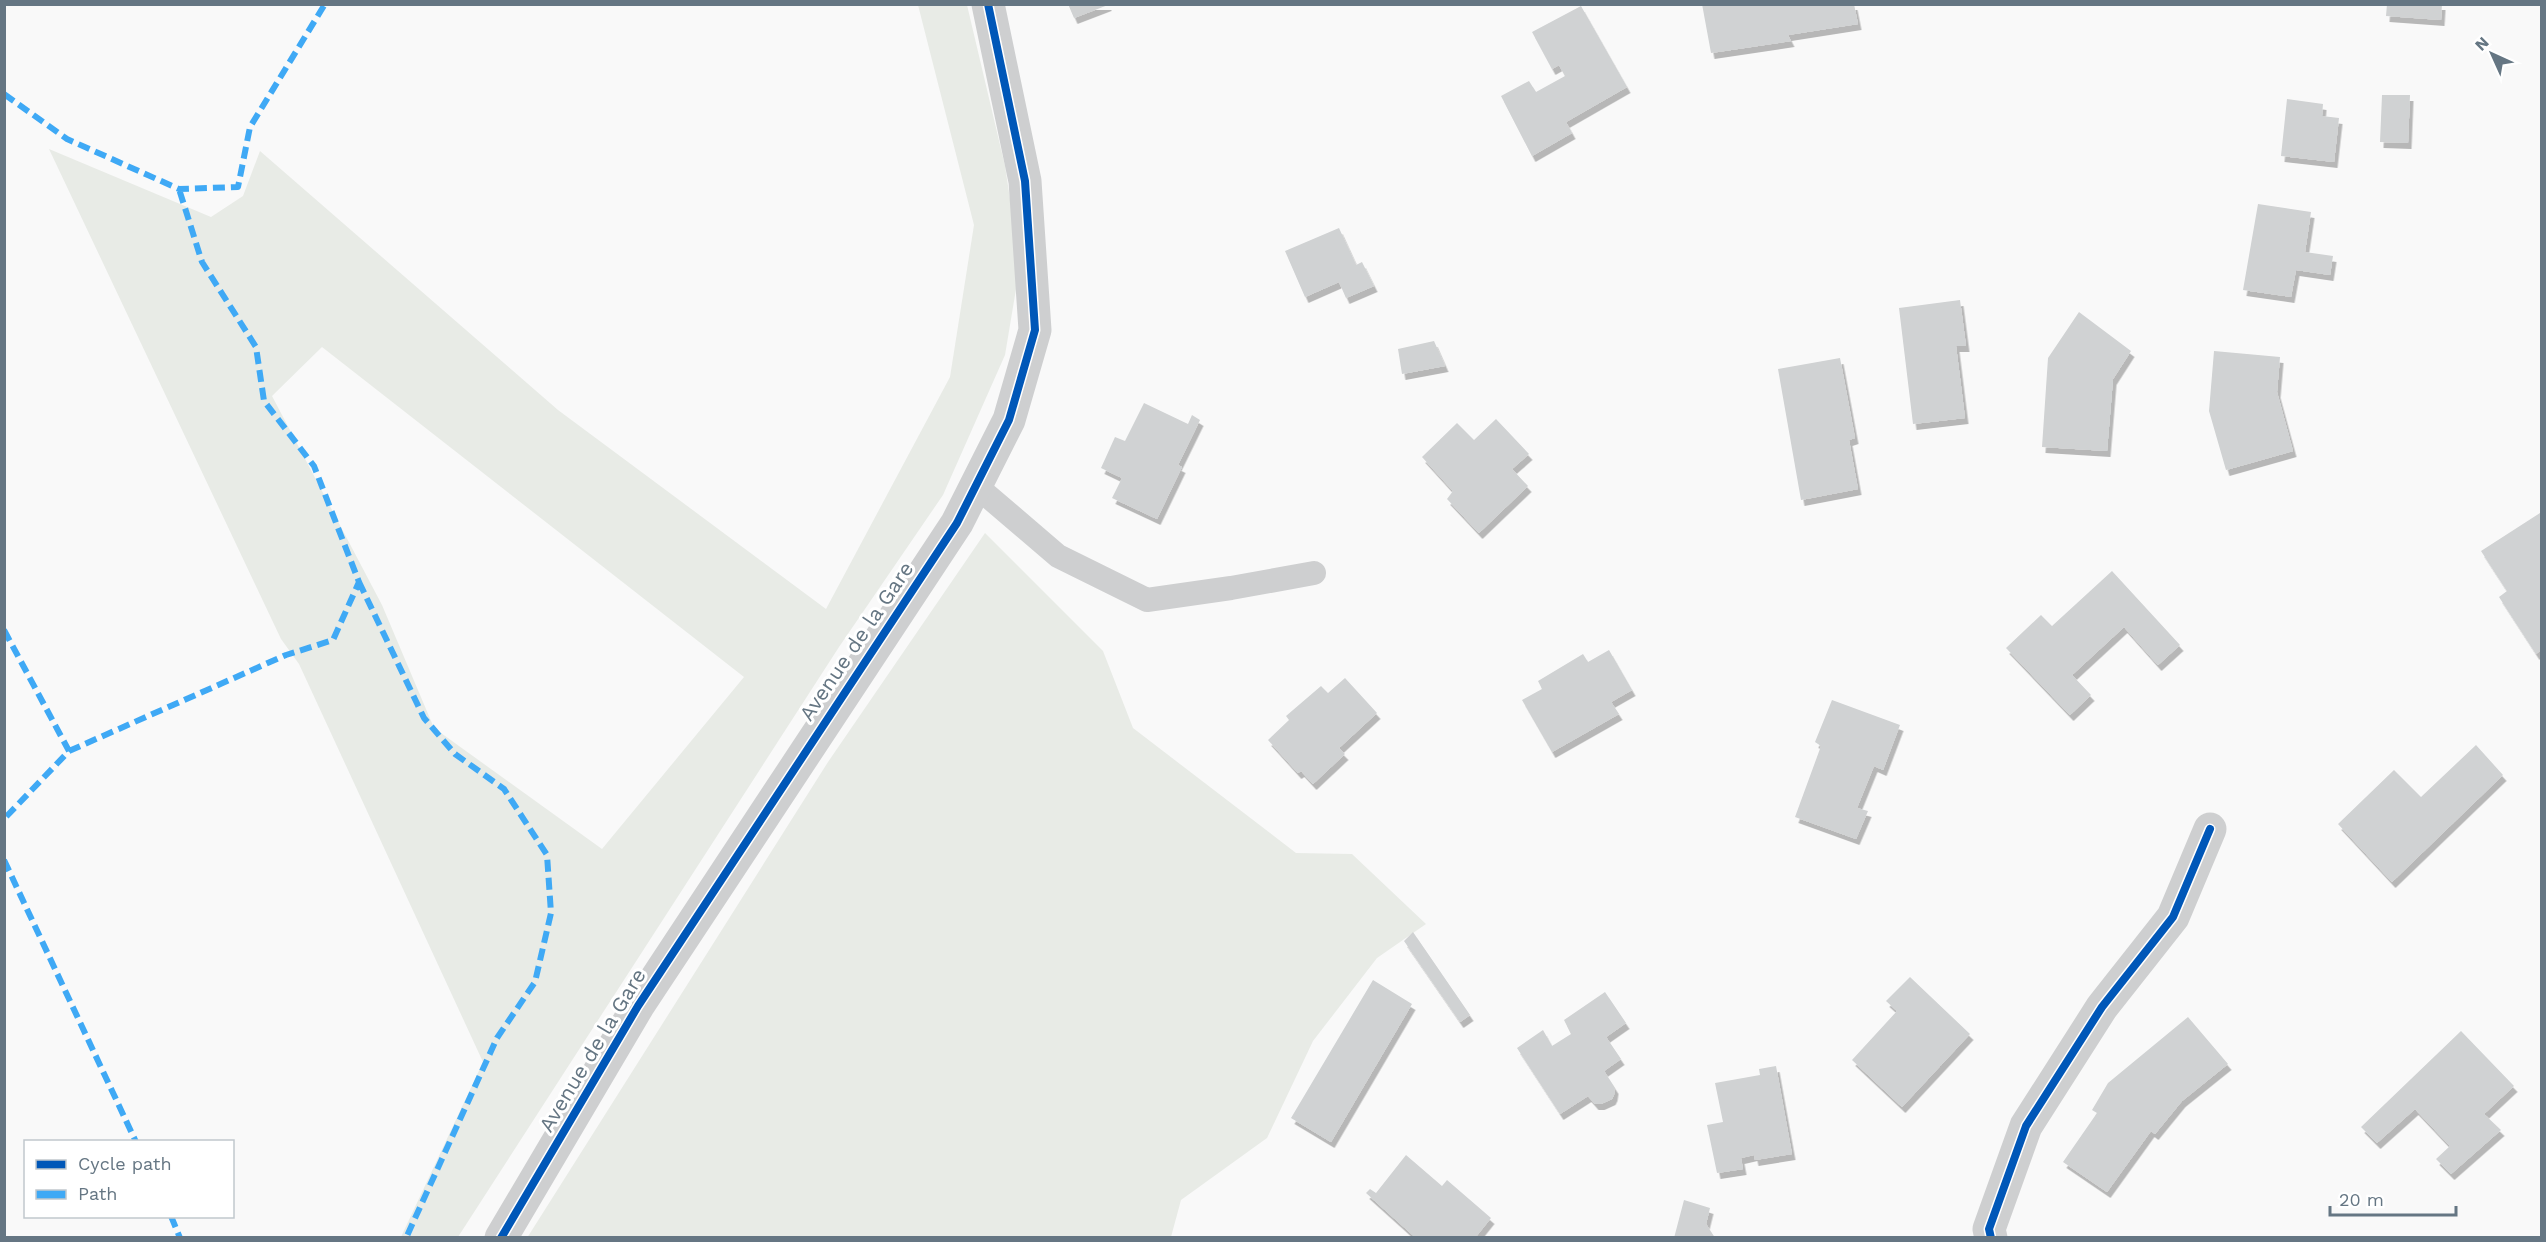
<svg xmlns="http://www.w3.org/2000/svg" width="2546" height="1242" viewBox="0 0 2546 1242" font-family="'Work Sans',sans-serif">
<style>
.green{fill:#e8ebe6;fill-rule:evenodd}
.building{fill:#d0d2d3;filter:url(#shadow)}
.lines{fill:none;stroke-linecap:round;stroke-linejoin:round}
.service{stroke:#cecfd0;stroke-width:24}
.minor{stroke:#cecfd0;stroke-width:33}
.tertiary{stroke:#cecfd0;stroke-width:33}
.quiet{stroke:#3fa9f5;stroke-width:6;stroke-dasharray:12 6;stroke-linecap:butt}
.cycleway-casing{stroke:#fff;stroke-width:11}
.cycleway{stroke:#0057b8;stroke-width:8}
.labels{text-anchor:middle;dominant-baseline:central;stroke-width:6;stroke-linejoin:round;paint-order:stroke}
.street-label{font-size:21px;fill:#657683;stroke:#fff}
</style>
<defs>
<filter id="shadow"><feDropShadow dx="3.5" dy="6" stdDeviation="0" flood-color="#0004"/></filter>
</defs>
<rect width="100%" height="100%" fill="#f9f9f9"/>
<path class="green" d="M 918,5 L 967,5 L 1005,166 L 1020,265 L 1005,355 L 943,495 L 839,647 L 458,1237 L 401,1237 L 483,1062 L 299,664 L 281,639 L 49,149 L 211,217 L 243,196 L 260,151 L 558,410 L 826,609 L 950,377 L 974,225 ZM 322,347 L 744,677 L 602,849 L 434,728 L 382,605 L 272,396 Z
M 985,533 L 1103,651 L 1133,728 L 1296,853 L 1352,854 L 1426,924 L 1377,958 L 1313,1041 L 1267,1138 L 1181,1200 L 1171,1237 L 527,1238 L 828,762 Z"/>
<path class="building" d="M 1068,4 L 1108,4 L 1108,5 L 1074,18 Z
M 1702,4 L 1854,4 L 1858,24 L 1788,35 L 1791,41 L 1711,53 Z
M 2387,4 L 2442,4 L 2441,20 L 2386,16 Z
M 1581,6 L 1627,87 L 1566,122 L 1572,133 L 1532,156 L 1501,96 L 1529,81 L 1536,92 L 1565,76 L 1559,65 L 1552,69 L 1532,32 Z
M 2382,95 L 2410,95 L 2408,143 L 2380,142 Z
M 2287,99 L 2323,104 L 2322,116 L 2339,118 L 2334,162 L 2281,156 Z
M 2258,204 L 2311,212 L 2305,252 L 2333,256 L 2330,275 L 2296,270 L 2291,297 L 2243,290 Z
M 1339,228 L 1356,265 L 1362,262 L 1374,286 L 1346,298 L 1339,282 L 1305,297 L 1285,251 Z
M 1960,300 L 1966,346 L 1956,346 L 1965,418 L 1913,424 L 1899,308 Z
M 2079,312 L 2131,351 L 2113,379 L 2107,451 L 2042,447 L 2048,358 Z
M 1434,341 L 1445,366 L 1402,374 L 1398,349 Z
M 2214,351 L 2280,357 L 2277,392 L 2293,451 L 2226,470 L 2209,411 Z
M 1840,358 L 1855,438 L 1849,440 L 1858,489 L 1801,500 L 1778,369 Z
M 1144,403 L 1188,424 L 1192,415 L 1200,420 L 1178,465 L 1182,467 L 1157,519 L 1112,498 L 1122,478 L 1101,468 L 1115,437 L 1125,441 Z
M 1496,419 L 1529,454 L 1512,469 L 1528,486 L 1479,533 L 1447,499 L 1453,491 L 1422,457 L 1457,423 L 1474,440 Z
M 2540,513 L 2541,650 L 2536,654 L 2499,597 L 2507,591 L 2481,551 Z
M 2112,571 L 2180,645 L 2158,665 L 2124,627 L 2072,675 L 2091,695 L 2070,715 L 2006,648 L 2041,615 L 2052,626 Z
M 1609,650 L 1632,690 L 1611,702 L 1619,714 L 1552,752 L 1522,700 L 1542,689 L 1538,681 L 1583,654 L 1588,662 Z
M 1345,678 L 1377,713 L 1339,748 L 1345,754 L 1313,784 L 1301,771 L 1298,773 L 1268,740 L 1289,720 L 1286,716 L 1321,686 L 1328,693 Z
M 1832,700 L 1900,725 L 1883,770 L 1874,766 L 1857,808 L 1868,811 L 1856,839 L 1795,817 L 1821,746 L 1815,742 Z
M 2476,745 L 2503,775 L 2392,882 L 2338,824 L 2394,770 L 2421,797 Z
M 1413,932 L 1470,1015 L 1460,1022 L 1404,941 Z
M 1910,977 L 1970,1034 L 1902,1107 L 1852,1060 L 1897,1011 L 1886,1001 Z
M 1373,980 L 1412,1004 L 1331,1142 L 1291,1118 Z
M 1605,992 L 1626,1023 L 1606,1037 L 1621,1059 L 1604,1071 L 1615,1088 L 1614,1095 L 1612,1099 L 1601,1104 L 1595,1104 L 1588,1096 L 1560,1114 L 1517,1048 L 1543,1030 L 1552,1046 L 1571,1034 L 1564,1020 Z
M 2188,1017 L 2228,1064 L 2182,1101 L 2155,1134 L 2151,1131 L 2107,1192 L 2063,1162 L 2097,1113 L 2092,1110 L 2108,1083 Z
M 2461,1031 L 2514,1086 L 2484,1114 L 2501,1130 L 2451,1174 L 2436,1159 L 2450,1146 L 2415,1109 L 2377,1143 L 2361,1127 Z
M 1776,1066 L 1792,1154 L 1755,1160 L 1754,1155 L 1741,1158 L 1743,1169 L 1717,1173 L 1707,1125 L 1723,1122 L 1715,1083 L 1760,1075 L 1759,1069 Z
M 1406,1155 L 1442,1186 L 1447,1180 L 1491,1218 L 1475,1238 L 1416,1238 L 1366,1193 L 1370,1189 L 1376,1193 Z
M 1684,1200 L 1710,1208 L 1706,1224 L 1715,1238 L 1674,1238 Z"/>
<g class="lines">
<path class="service" d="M 975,485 L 1058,556 L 1147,600 L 1231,588 L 1314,573"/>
<path class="minor" d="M 1991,1238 L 1989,1229 L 2026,1126 L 2102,1007 L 2173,917 L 2210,829"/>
<path class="tertiary" d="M 501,1238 L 638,1006 L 957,523 L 1009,420 L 1035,330 L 1025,181 L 988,4"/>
<path class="quiet" d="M 4,94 L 67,139 L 179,189 L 238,187 L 250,127 L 325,4
M 359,582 L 424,718 L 455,754 L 504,789 L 547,855 L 551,913 L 535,982 L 497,1038 L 406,1238
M 4,630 L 69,751 L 4,819
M 69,751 L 286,655 L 333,640 L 359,582 L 314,466 L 264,401 L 256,347 L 202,262 L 179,189
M 4,860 L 136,1142
M 171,1216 L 180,1238"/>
<defs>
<path id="cycleway" d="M 501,1238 L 638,1006 L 957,523 L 1009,420 L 1035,330 L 1025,181 L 988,4
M 1991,1238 L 1989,1229 L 2026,1126 L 2102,1007 L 2173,917 L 2210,829"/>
</defs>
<use href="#cycleway" class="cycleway-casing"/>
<use href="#cycleway" class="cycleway"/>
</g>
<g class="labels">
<g class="street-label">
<text transform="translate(856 641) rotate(-56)">Avenue de la Gare</text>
<text transform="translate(592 1050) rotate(-59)">Avenue de la Gare</text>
</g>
</g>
<rect width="2546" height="1242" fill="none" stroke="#657683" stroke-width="12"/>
<rect x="24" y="1140" width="210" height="78" fill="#ffffff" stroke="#c1c8cd" stroke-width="1.5"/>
<rect x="36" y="1160" width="30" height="9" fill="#0057b8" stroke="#c1c8cd" stroke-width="1.5"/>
<text x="78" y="1170" font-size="18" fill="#657683">Cycle path</text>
<rect x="36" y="1190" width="30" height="9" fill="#3fa9f5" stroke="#c1c8cd" stroke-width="1.5"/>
<text x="78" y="1200" font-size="18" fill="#657683">Path</text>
<g transform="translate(2492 54) rotate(315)" stroke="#ffffff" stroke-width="4.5" paint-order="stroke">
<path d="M0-4.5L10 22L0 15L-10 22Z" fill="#657683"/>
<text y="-9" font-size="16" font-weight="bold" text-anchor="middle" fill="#657683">N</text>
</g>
<path d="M2330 1206v9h126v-9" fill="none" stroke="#657683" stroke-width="3"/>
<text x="2339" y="1206" font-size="18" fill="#657683" stroke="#ffffff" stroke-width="4.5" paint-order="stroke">20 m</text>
</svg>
